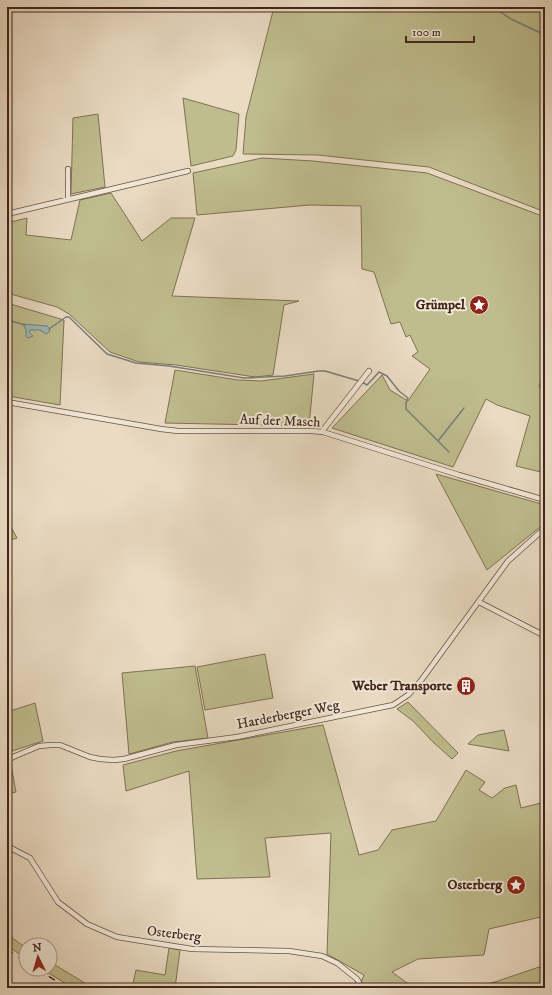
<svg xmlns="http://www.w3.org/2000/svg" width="552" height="995" viewBox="0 0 552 995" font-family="'IM FELL DW Pica',serif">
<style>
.green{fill:#bfbd8e;stroke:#807154}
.water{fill:#99baba;stroke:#767e7a}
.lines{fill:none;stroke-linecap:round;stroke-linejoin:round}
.stream{stroke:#767e7a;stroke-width:1.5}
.minor-casing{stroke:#6b5245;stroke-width:6}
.minor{stroke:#f1e8d8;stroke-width:4.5}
.rail{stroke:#41251b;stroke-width:1.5;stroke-dasharray:7 7;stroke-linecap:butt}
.labels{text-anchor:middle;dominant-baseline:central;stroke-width:4;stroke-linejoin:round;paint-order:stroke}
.poi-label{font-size:14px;font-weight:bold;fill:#41251b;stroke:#f1e8d8;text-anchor:end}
.street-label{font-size:14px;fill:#41251b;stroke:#f1e8d8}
</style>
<rect width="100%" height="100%" fill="#eadbc3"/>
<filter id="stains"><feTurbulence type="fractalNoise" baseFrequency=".005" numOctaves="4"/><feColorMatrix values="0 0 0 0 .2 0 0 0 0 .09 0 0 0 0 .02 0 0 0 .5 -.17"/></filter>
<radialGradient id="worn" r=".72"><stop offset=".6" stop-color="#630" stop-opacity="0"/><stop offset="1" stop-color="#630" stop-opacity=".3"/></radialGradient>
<path class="green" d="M 274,7 L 545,7 L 545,212 L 429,167 L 318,155 L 243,154 L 246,117 Z
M 183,98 L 239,114 L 236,150 L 233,156 L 191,166 Z
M 98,114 L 105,187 L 71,194 L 73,118 Z
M 262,158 L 313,161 L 427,173 L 545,217 L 545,366 L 544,365 L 539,387 L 545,390 L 545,473 L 516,466 L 530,416 L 497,405 L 486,399 L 453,467 L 332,428 L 382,375 L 390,390 L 408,401 L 430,369 L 412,356 L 418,352 L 410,335 L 406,337 L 400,322 L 391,324 L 374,272 L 362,269 L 361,206 L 310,205 L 197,215 L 193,173 Z
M 111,193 L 142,241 L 171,218 L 195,218 L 172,296 L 299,301 L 284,305 L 273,375 L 255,377 L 176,365 L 139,362 L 110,352 L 69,314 L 57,307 L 7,293 L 7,223 L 27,218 L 26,235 L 71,240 L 80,200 Z
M 7,303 L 64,320 L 60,405 L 8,396 Z
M 175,370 L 238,380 L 261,381 L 314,374 L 309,426 L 165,423 Z
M 7,437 L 11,482 L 7,512 Z
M 436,474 L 545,505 L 545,523 L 487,570 Z
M 7,514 L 9,523 L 17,538 L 7,541 Z
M 265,654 L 273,698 L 205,710 L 197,667 Z
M 195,666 L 208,738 L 173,742 L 129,754 L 122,673 Z
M 408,702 L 458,753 L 452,759 L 433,742 L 413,721 L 397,709 Z
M 35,703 L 43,741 L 12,751 L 7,724 L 7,712 Z
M 323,725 L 359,855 L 378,850 L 392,830 L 436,821 L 466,770 L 485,782 L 479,790 L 492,798 L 505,788 L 516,785 L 521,808 L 545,802 L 545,886 L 540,888 L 545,916 L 489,929 L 484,955 L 418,959 L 392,972 L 414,988 L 359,988 L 364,975 L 327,954 L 331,833 L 265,838 L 270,877 L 197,879 L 189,771 L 126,791 L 123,765 L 176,751 Z
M 504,730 L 509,751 L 468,744 L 478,735 Z
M 11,765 L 16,792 L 7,794 L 7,768 Z
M 7,934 L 26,948 L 26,959 L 7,945 Z
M 169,948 L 180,950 L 175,988 L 132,988 L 136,970 L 165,975 Z
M 50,962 L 93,988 L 73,988 L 42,969 L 50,969 Z
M 545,965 L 545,988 L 471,988 L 498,981 Z"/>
<path class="water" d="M 23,324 L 47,326 L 50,329 L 49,332 L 46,334 L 40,330 L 30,330 L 29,332 L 33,336 L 28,338 L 26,336 L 26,330 Z"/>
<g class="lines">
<path class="stream" d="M 493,7 L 511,19 L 545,35
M 8,320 L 25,325
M 49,329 L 66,317 L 69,317 L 107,354 L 136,363 L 169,366 L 244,378 L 285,376 L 319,371 L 325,371 L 359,381
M 362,382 L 367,385 L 379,372 L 387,376 L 399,391 L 408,398 L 406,403 L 406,409 L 449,452
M 438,441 L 464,408"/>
<defs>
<path id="minor" d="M 68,199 L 68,169
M 7,214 L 188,171
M 7,402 L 161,429 L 178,431 L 312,431 L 323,432 L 459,475 L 545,500
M 323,432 L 323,430 L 369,371
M 479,602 L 545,636
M 7,761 L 13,757 L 39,746 L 51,745 L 60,745 L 90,757 L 100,759 L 113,760 L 124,759 L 176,745 L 237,737 L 393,705 L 408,695 L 420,682 L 508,561 L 545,528
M 7,846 L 30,858 L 58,902 L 87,924 L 117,937 L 192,949 L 289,951 L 322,956 L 337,963 L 357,979 L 362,988"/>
</defs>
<use href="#minor" class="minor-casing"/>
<use href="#minor" class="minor"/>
<path class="rail" d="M 7,949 L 26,962
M 37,969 L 67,988"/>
</g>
<defs>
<symbol id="sight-disc" viewBox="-11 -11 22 22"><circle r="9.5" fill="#8f2418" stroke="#f1e8d8"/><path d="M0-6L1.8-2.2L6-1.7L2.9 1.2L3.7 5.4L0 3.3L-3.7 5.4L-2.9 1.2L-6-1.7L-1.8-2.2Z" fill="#fff"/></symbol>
<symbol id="building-disc" viewBox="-11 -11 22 22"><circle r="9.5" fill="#8f2418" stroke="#f1e8d8"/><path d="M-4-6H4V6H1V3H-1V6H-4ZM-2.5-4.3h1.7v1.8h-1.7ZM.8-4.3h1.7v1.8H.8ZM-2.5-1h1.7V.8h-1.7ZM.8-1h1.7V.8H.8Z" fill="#fff"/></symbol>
</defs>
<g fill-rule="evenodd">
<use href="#sight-disc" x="468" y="294" width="22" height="22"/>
<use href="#building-disc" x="455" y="675" width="22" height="22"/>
<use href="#sight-disc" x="505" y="874" width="22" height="22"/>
</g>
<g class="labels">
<g class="poi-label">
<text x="465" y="305">Grümpel</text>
<text x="452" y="686">Weber Transporte</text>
<text x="502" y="885">Osterberg</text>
</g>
<g class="street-label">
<text transform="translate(280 421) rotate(2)">Auf der Masch</text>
<text transform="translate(288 715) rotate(-11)">Harderberger Weg</text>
<text transform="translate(174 934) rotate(7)">Osterberg</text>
</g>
</g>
<rect width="552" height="995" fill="none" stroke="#eadbc3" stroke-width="24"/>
<rect x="8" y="8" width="536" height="979" fill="none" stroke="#41251b" stroke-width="2"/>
<rect x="12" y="12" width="528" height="971" fill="none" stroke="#41251b"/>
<g transform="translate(38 957) rotate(355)"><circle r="19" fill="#f1e8d8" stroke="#ab9a8c"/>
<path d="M0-3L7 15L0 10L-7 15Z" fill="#8f2418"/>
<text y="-6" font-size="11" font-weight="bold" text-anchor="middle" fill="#41251b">N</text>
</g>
<path d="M406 36v6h68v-6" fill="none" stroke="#41251b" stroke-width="2"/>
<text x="412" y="36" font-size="12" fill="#41251b" stroke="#f1e8d8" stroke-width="3" paint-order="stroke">100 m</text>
<rect width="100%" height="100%" filter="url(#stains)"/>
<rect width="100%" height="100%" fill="url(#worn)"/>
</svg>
